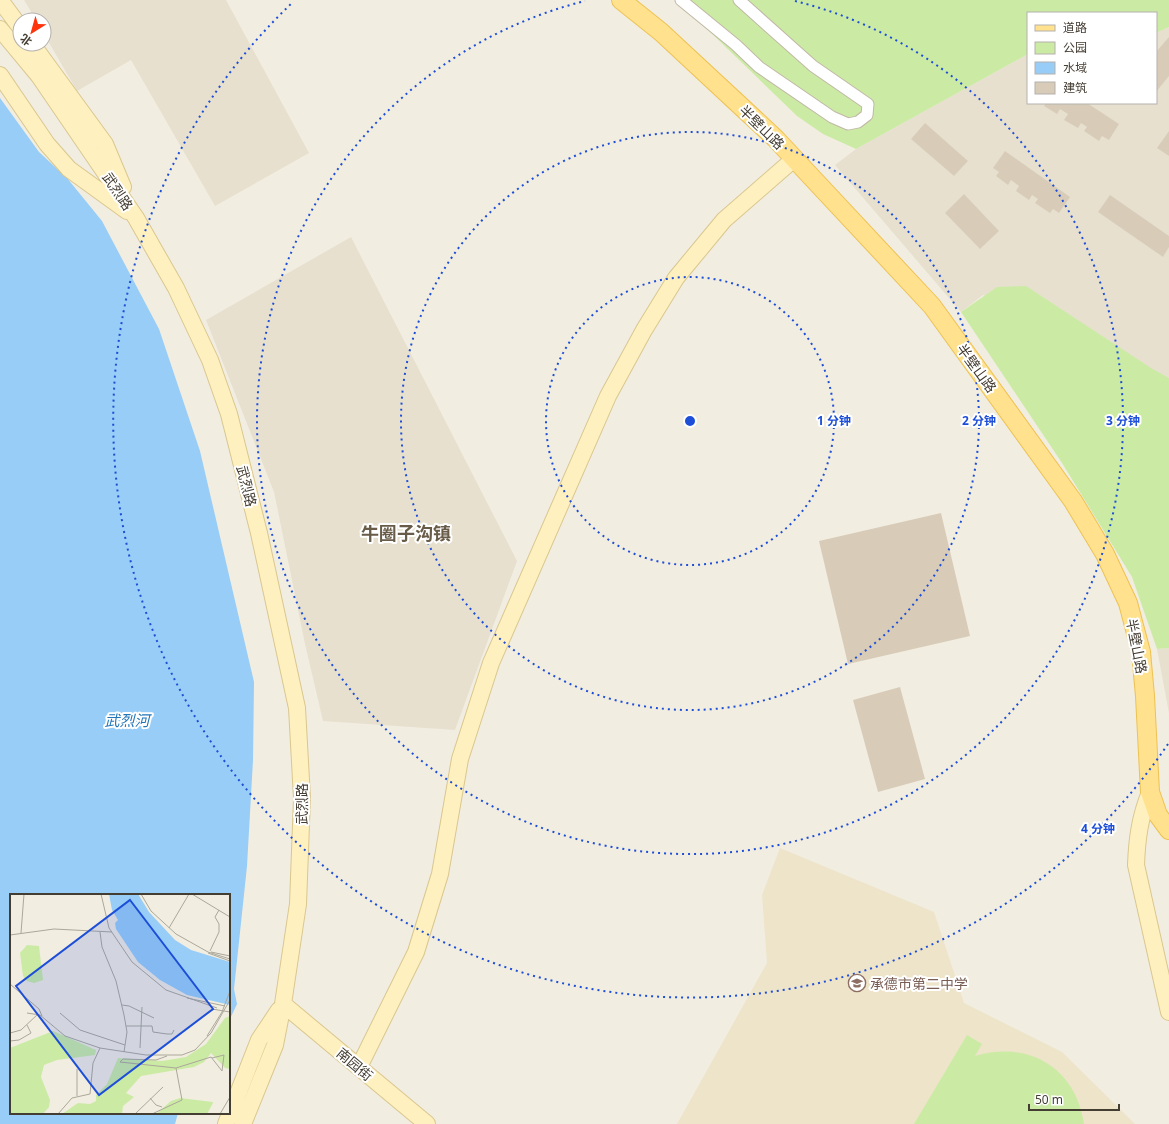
<svg xmlns="http://www.w3.org/2000/svg" width="1169" height="1124" viewBox="0 0 1169 1124" font-family="'Noto Sans','Noto Sans SC',sans-serif">
<style>
.residential{fill:#e7e0cf}
.education{fill:#ede4c9}
.green{fill:#cbeba5}
.water{fill:#97cdf6}
.building{fill:#d8ccb9}
.lines{fill:none;stroke-linecap:round;stroke-linejoin:round}
.street-casing{stroke:#c1b8a6;stroke-width:13}
.secondary-casing{stroke:#d9c78e;stroke-width:18}
.primary-casing{stroke:#edc254;stroke-width:20}
.street{stroke:#fff;stroke-width:11}
.secondary{stroke:#fff0bf;stroke-width:16}
.primary{stroke:#ffe18e;stroke-width:18}
.ring{fill:none;stroke:#1d4ed8;stroke-width:2;stroke-dasharray:2 4}
.labels{text-anchor:middle;dominant-baseline:central;stroke-width:4;stroke-linejoin:round;paint-order:stroke}
.street-label{font-size:14px;fill:#443d32;stroke:#fff}
.education-label{font-size:14px;fill:#785e54;stroke:#fff;text-anchor:start}
.water-label{font-size:15px;font-style:italic;fill:#2376b8;stroke:#fff}
.district-label{font-size:18px;font-weight:bold;fill:#685b48;stroke:#fff}
.inset-road{fill:none;stroke:#aca79b;stroke-width:1}
.view{fill:#1d4ed8;fill-opacity:0.15;stroke:#1d4ed8;stroke-width:2}
.inset-edge{fill:none;stroke:#443d32;stroke-width:2}
.centre{fill:#1d4ed8;stroke:#fff;stroke-width:2}
.ring-label{font-size:12px;text-anchor:middle;font-weight:bold;fill:#1d4ed8;stroke:#fff;stroke-width:4;stroke-linejoin:round;paint-order:stroke}
</style>
<rect width="100%" height="100%" fill="#f2ede1"/>
<path class="residential" d="M 24,0 L 226,0 L 309,153 L 215,206 L 131,60 L 77,91 L 44,34 L 44,20 L 36,20 Z
M 1169,27 L 1169,378 L 983,295 L 961,312 L 835,165 L 856,149 L 1028,54 L 1028,103 L 1156,103 L 1156,33 Z
M 351,237 L 517,561 L 455,730 L 323,721 L 305,644 L 274,492 L 206,320 Z
M 1169,648 L 1169,713 L 1157,649 Z"/>
<path class="education" d="M 780,848 L 934,912 L 964,1003 L 1062,1052 L 1135,1124 L 677,1124 L 767,963 L 762,895 Z"/>
<path class="green" d="M 677,0 L 1169,0 L 1169,27 L 1156,33 L 1156,13 L 1028,13 L 1028,54 L 856,149 L 823,134 L 797,116 Z
M 1026,286 L 1151,368 L 1169,378 L 1169,648 L 1157,649 L 1132,577 L 1062,463 L 961,312 L 997,287 Z
M 967,1035 L 982,1044 L 975,1056 C 1029,1040 1076,1068 1084,1124 L 914,1124 Z"/>
<path class="water" d="M 0,98 L 39,152 L 67,178 L 102,221 L 159,329 L 200,451 L 254,682 L 253,760 L 247,866 L 234,989 L 237,1004 L 229,1021 L 229,895 L 11,895 L 11,1113 L 178,1113 L 175,1124 L 0,1124 Z"/>
<path class="building" d="M 1169,37 L 1169,76 L 1156,92 L 1156,52 Z
M 1046,103 L 1087,103 L 1119,124 L 1109,140 L 1102,136 L 1099,141 L 1084,131 L 1087,127 L 1081,123 L 1078,128 L 1064,120 L 1068,114 L 1060,109 L 1057,114 L 1044,106 Z
M 925,123 L 968,161 L 954,176 L 911,139 Z
M 1169,131 L 1169,156 L 1157,148 Z
M 1005,151 L 1070,197 L 1059,213 L 1053,209 L 1050,213 L 1035,203 L 1038,199 L 1032,195 L 1029,200 L 1016,191 L 1019,186 L 1011,180 L 1008,185 L 996,176 L 999,172 L 993,168 Z
M 964,194 L 999,231 L 980,249 L 945,213 Z
M 1110,195 L 1169,236 L 1169,247 L 1163,257 L 1098,212 Z
M 941,513 L 970,636 L 848,664 L 819,541 Z
M 900,687 L 925,779 L 878,792 L 853,700 Z"/>
<g class="lines">
<defs>
<path id="street" d="M 681,0 L 736,45 L 759,67 L 832,117 L 848,124 L 858,122 L 867,115 L 868,104 L 813,66 L 739,0"/>
<path id="secondary" d="M 0,0 L 20,27
M 0,29 L 39,76 L 136,218 L 176,288 L 210,360 L 229,414 L 259,533 L 297,708 L 302,798 L 298,904 L 283,1004 L 275,1045 L 243,1124
M 32,44 L 105,144 L 123,187
M 0,75 L 47,144 L 69,169 L 127,211
M 1150,792 C 1140,817 1137,838 1136,865 L 1169,1012
M 283,1004 L 427,1124
M 359,1067 L 416,952 L 440,874 L 460,759 L 491,663 L 608,396 L 644,330 L 676,278 L 724,220 L 794,159
M 226,1124 L 259,1040 L 279,1010"/>
<path id="primary" d="M 621,0 L 661,32 L 775,138 L 932,306 L 1073,501 L 1105,554 L 1128,603 L 1141,652 L 1145,696 L 1150,792 L 1158,815 L 1169,830"/>
</defs>
<use href="#street" class="street-casing"/>
<use href="#secondary" class="secondary-casing"/>
<use href="#primary" class="primary-casing"/>
<use href="#street" class="street"/>
<use href="#secondary" class="secondary"/>
<use href="#primary" class="primary"/>
</g>
<g class="ring">
<circle cx="690" cy="421" r="144"/>
<circle cx="690" cy="421" r="289"/>
<path d="M795 1A433 433 0 1 1 585 1"/>
<path d="M1168 744A577 577 0 1 1 293 2"/>
</g>
<defs>
<symbol id="school-ring" viewBox="-11 -11 22 22"><circle r="9.5" fill="#fff" stroke="#8d6e63" stroke-width="1.5"/><path d="M0-5L7-2L0 1L-7-2ZM-4 1L0 2.5L4 1V4Q0 6-4 4Z" fill="#8d6e63"/></symbol>
</defs>
<g fill-rule="evenodd">
<use href="#school-ring" x="847" y="973" width="20" height="20"/>
</g>
<g class="labels">
<g class="street-label">
<text transform="translate(762 127) rotate(44)">半壁山路</text>
<text transform="translate(118 191) rotate(56)">武烈路</text>
<text transform="translate(977 368) rotate(54)">半壁山路</text>
<text transform="translate(247 486) rotate(76)">武烈路</text>
<text transform="translate(1137 646) rotate(79)">半壁山路</text>
<text transform="translate(301 804) rotate(-90)">武烈路</text>
<text transform="translate(355 1064) rotate(40)">南园街</text>
</g>
<g class="education-label">
<text x="870" y="983">承德市第二中学</text>
</g>
<g class="water-label">
<text x="127" y="720">武烈河</text>
</g>
<g class="district-label">
<text x="406" y="533">牛圈子沟镇</text>
</g>
</g>
<g transform="translate(10 894)">
<rect width="220" height="220" fill="#f2ede1"/>
<path d="M 17,51 L 29,52 L 33,86 L 24,89 L 17,87 L 13,82 L 10,59 ZM 220,122 L 220,175 L 215,174 L 201,159 L 194,168 L 184,173 L 131,182 L 116,199 L 124,203 L 113,212 L 112,220 L 52,220 L 68,209 L 80,210 L 86,207 L 86,201 L 97,190 L 108,164 L 152,167 L 176,163 L 196,150 L 215,124 ZM 43,137 L 86,156 L 85,161 L 47,166 L 34,171 L 31,183 L 40,206 L 39,213 L 33,220 L 0,220 L 0,154 ZM 170,204 L 203,208 L 203,209 L 197,220 L 146,220 L 161,207 Z" fill="#cbeba5"/>
<path d="M 99,0 L 128,0 L 139,18 L 165,46 L 181,56 L 220,68 L 220,111 L 177,101 L 150,86 L 128,68 L 106,35 L 105,29 L 108,26 L 102,16 Z" fill="#97cdf6"/>
<path class="inset-road" d="M 91,0 L 99,34 L 122,68 L 156,96 L 207,114M 131,0 L 141,17 L 166,40 L 198,58 L 220,65M 182,0 L 220,23M 159,34 L 179,0M 90,38 L 92,53 L 106,87 L 114,121 L 117,138 L 114,158M 11,39 L 14,0M 0,41 L 44,35 L 102,38M 200,57 L 209,38 L 209,30 L 205,23 L 209,16M 201,58 L 220,62M 198,59 L 220,67M 0,90 L 29,115 L 32,122M 177,104 L 215,112M 112,111 L 119,112 L 144,124M 202,115 L 220,118M 17,119 L 30,121 L 55,142 L 90,154 L 136,161 L 172,161 L 185,156 L 201,139 L 220,106M 50,119 L 70,136 L 115,151M 116,132 L 142,132 L 143,138 L 157,140 L 162,140 L 164,136M 0,139 L 11,136 L 28,120M 197,142 L 212,118 L 220,97M 0,147 L 9,146 L 21,139 L 17,131M 130,154 L 132,113M 157,162 L 146,166 L 113,165 L 110,168 L 166,174 L 201,163 L 212,177M 202,164 L 214,161 L 212,177M 67,175 L 67,202M 140,204 L 146,211 L 152,213M 48,220 L 62,204 L 80,200 L 83,169 L 90,154M 125,220 L 153,193M 142,220 L 172,206 L 166,174M 210,220 L 220,203"/>
<path class="view" d="M 120,6 L 203,115 L 89,201 L 6,92 Z"/>
<rect width="220" height="220" class="inset-edge"/>
</g>
<circle cx="690" cy="421" r="6" class="centre"/>
<g class="ring-label">
<text x="834" y="425">1 分钟</text>
<text x="979" y="425">2 分钟</text>
<text x="1123" y="425">3 分钟</text>
<text x="1098" y="833">4 分钟</text>
</g>
<rect x="1027" y="12" width="130" height="92" fill="#ffffff" stroke="#b4b1ad"/>
<rect x="1035" y="25" width="20" height="6" fill="#ffe18e" stroke="#b4b1ad"/>
<text x="1063" y="32" font-size="12" fill="#443d32">道路</text>
<rect x="1035" y="42" width="20" height="12" fill="#cbeba5" stroke="#b4b1ad"/>
<text x="1063" y="52" font-size="12" fill="#443d32">公园</text>
<rect x="1035" y="62" width="20" height="12" fill="#97cdf6" stroke="#b4b1ad"/>
<text x="1063" y="72" font-size="12" fill="#443d32">水域</text>
<rect x="1035" y="82" width="20" height="12" fill="#d8ccb9" stroke="#b4b1ad"/>
<text x="1063" y="92" font-size="12" fill="#443d32">建筑</text>
<g transform="translate(32 32) rotate(217)"><circle r="19" fill="#ffffff" stroke="#b4b1ad"/>
<path d="M0-3L7 15L0 10L-7 15Z" fill="#ff340c"/>
<text y="-6" font-size="11" font-weight="bold" text-anchor="middle" fill="#443d32">北</text>
</g>
<path d="M1029 1104v6h90v-6" fill="none" stroke="#443d32" stroke-width="2"/>
<text x="1035" y="1104" font-size="12" fill="#443d32" stroke="#ffffff" stroke-width="3" paint-order="stroke">50 m</text>
</svg>
